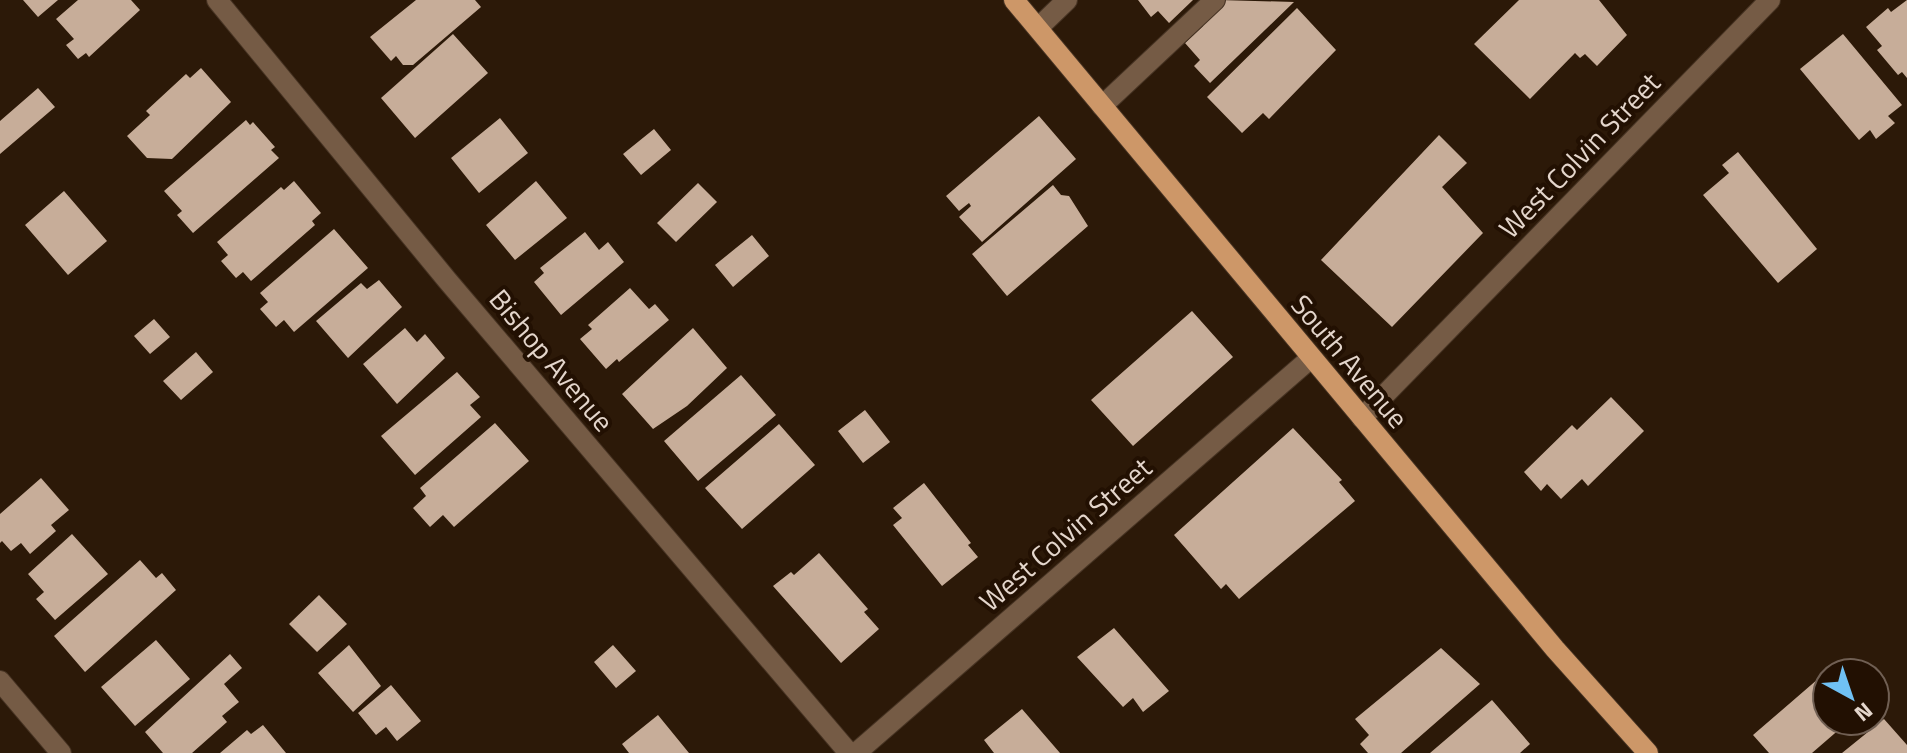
<svg xmlns="http://www.w3.org/2000/svg" width="1907" height="753" viewBox="0 0 1907 753" font-family="'Titillium Web',sans-serif">
<style>
.building{fill:#c7ad99}
.lines{fill:none;stroke-linecap:round;stroke-linejoin:round}
.service-casing{stroke:#463323;stroke-width:22}
.minor-casing{stroke:#463323;stroke-width:22}
.primary-casing{stroke:#463323;stroke-width:22}
.service{stroke:#755b45;stroke-width:20}
.minor{stroke:#755b45;stroke-width:20}
.primary{stroke:#cd9768;stroke-width:20}
.labels{text-anchor:middle;dominant-baseline:central;stroke-width:8;stroke-linejoin:round;paint-order:stroke}
.street-label{font-size:28px;fill:#e4d6cc;stroke:#221002}
</style>
<rect width="100%" height="100%" fill="#2c1908"/>
<path class="building" d="M 23,0 L 58,0 L 38,17 Z
M 78,0 L 131,0 L 140,10 L 89,57 L 86,53 L 78,59 L 66,45 L 74,39 L 56,19 Z
M 416,0 L 475,0 L 481,7 L 413,65 L 403,65 L 396,56 L 391,61 L 370,37 Z
M 1138,0 L 1193,0 L 1169,23 L 1158,11 L 1151,17 Z
M 1219,0 L 1294,2 L 1210,83 L 1194,66 L 1200,60 L 1185,43 L 1203,26 L 1197,21 Z
M 1519,0 L 1599,0 L 1627,35 L 1597,66 L 1585,54 L 1580,58 L 1575,53 L 1530,99 L 1474,44 Z
M 1907,0 L 1907,78 L 1902,72 L 1898,75 L 1877,50 L 1882,46 L 1866,27 L 1888,8 L 1891,12 Z
M 1297,8 L 1336,50 L 1269,119 L 1263,113 L 1242,133 L 1207,97 Z
M 453,34 L 488,73 L 415,138 L 381,98 Z
M 1843,34 L 1902,105 L 1888,116 L 1895,123 L 1876,139 L 1870,130 L 1859,140 L 1800,69 Z
M 201,68 L 231,102 L 172,159 L 147,158 L 127,136 L 150,115 L 146,111 L 186,74 L 190,78 Z
M 38,88 L 55,107 L 0,154 L 0,121 Z
M 1039,116 L 1076,159 L 982,242 L 959,217 L 971,206 L 969,203 L 959,211 L 946,196 Z
M 500,118 L 528,153 L 479,193 L 451,158 Z
M 246,120 L 250,125 L 253,122 L 275,147 L 271,150 L 279,158 L 193,233 L 177,215 L 182,211 L 164,191 Z
M 654,129 L 671,150 L 641,175 L 623,154 Z
M 1439,135 L 1467,163 L 1442,187 L 1483,233 L 1392,327 L 1321,260 Z
M 1738,152 L 1817,249 L 1778,283 L 1703,195 L 1729,173 L 1722,165 Z
M 294,181 L 321,213 L 312,221 L 315,225 L 251,281 L 243,272 L 236,278 L 221,261 L 228,255 L 217,242 L 281,187 L 284,190 Z
M 536,181 L 567,218 L 515,260 L 486,225 Z
M 698,183 L 717,202 L 676,242 L 657,223 Z
M 1053,185 L 1061,195 L 1069,196 L 1088,226 L 1007,296 L 972,254 Z
M 64,191 L 107,241 L 68,275 L 25,225 Z
M 334,229 L 368,268 L 294,332 L 284,320 L 276,327 L 260,309 L 268,302 L 260,293 Z
M 585,232 L 599,250 L 608,242 L 624,262 L 561,315 L 534,282 L 544,273 L 540,268 Z
M 752,235 L 769,256 L 733,287 L 715,265 Z
M 379,280 L 402,307 L 348,358 L 316,321 L 361,283 L 367,289 Z
M 630,288 L 649,309 L 655,304 L 669,320 L 619,362 L 617,359 L 606,369 L 580,339 L 592,329 L 588,325 Z
M 1192,311 L 1233,357 L 1133,446 L 1091,400 Z
M 154,319 L 170,337 L 150,354 L 134,336 Z
M 405,328 L 417,342 L 425,334 L 445,358 L 397,404 L 363,364 Z
M 693,328 L 727,368 L 687,406 L 653,429 L 622,394 Z
M 196,352 L 213,372 L 181,400 L 163,381 Z
M 457,372 L 480,397 L 470,405 L 481,417 L 415,475 L 381,436 Z
M 741,375 L 776,415 L 698,481 L 664,441 Z
M 1611,397 L 1644,431 L 1588,486 L 1582,479 L 1561,499 L 1547,484 L 1541,491 L 1524,472 L 1572,425 L 1577,430 Z
M 865,410 L 890,442 L 863,463 L 838,431 Z
M 495,423 L 529,461 L 454,527 L 443,515 L 430,527 L 413,508 L 426,496 L 420,488 Z
M 779,424 L 815,465 L 742,529 L 705,488 Z
M 1293,428 L 1342,480 L 1339,482 L 1355,501 L 1239,599 L 1226,584 L 1221,589 L 1174,535 Z
M 41,478 L 69,510 L 51,525 L 56,531 L 30,554 L 21,543 L 11,551 L 2,541 L 0,543 L 0,514 Z
M 924,483 L 971,543 L 968,545 L 978,557 L 942,586 L 893,525 L 902,518 L 893,508 Z
M 72,534 L 108,574 L 55,620 L 36,599 L 44,592 L 28,574 Z
M 819,553 L 868,609 L 864,612 L 879,629 L 841,663 L 773,586 L 791,572 L 794,575 Z
M 140,560 L 156,578 L 162,573 L 176,590 L 85,672 L 54,636 Z
M 319,595 L 347,624 L 317,652 L 289,624 Z
M 1114,628 L 1169,691 L 1143,712 L 1133,698 L 1123,707 L 1077,657 Z
M 156,640 L 190,679 L 135,726 L 101,687 Z
M 349,645 L 381,686 L 353,712 L 318,673 Z
M 613,645 L 636,671 L 616,688 L 594,662 Z
M 1441,648 L 1480,684 L 1401,753 L 1368,753 L 1360,744 L 1369,735 L 1355,719 Z
M 230,654 L 242,668 L 224,684 L 239,702 L 222,716 L 227,722 L 192,753 L 163,753 L 145,732 Z
M 1833,666 L 1840,673 L 1827,673 L 1827,721 L 1849,721 L 1812,753 L 1769,753 L 1753,735 Z
M 391,685 L 421,721 L 397,741 L 386,727 L 376,735 L 358,713 Z
M 1492,700 L 1530,744 L 1520,753 L 1430,753 Z
M 1022,709 L 1060,753 L 994,753 L 984,740 Z
M 658,715 L 689,753 L 629,753 L 622,744 Z
M 1884,719 L 1907,745 L 1907,753 L 1842,753 Z
M 263,725 L 286,753 L 220,753 L 247,730 L 251,734 Z"/>
<g class="lines">
<defs>
<path id="service" d="M 1038,28 L 1067,0
M 1102,106 L 1215,0"/>
<path id="minor" d="M 217,0 L 447,280 L 849,753
M 1362,418 L 1770,0
M 0,681 L 61,753
M 856,753 L 1311,358"/>
<path id="primary" d="M 1014,0 L 1555,649 L 1648,753"/>
</defs>
<use href="#service" class="service-casing"/>
<use href="#minor" class="minor-casing"/>
<use href="#primary" class="primary-casing"/>
<use href="#service" class="service"/>
<use href="#minor" class="minor"/>
<use href="#primary" class="primary"/>
</g>
<g class="labels">
<g class="street-label">
<text transform="translate(1579 155) rotate(-46)">West Colvin Street</text>
<text transform="translate(552 360) rotate(50)">Bishop Avenue</text>
<text transform="translate(1350 361) rotate(50)">South Avenue</text>
<text transform="translate(1065 534) rotate(-41)">West Colvin Street</text>
</g>
</g>
<g transform="translate(1851 697) rotate(140)"><circle r="38" fill="#221002" stroke="#705f53" stroke-width="2"/>
<path d="M0-6L14 30L0 20L-14 30Z" fill="#70c1f4"/>
<text y="-12" font-size="22" font-weight="bold" text-anchor="middle" fill="#e4d6cc">N</text>
</g>
</svg>
